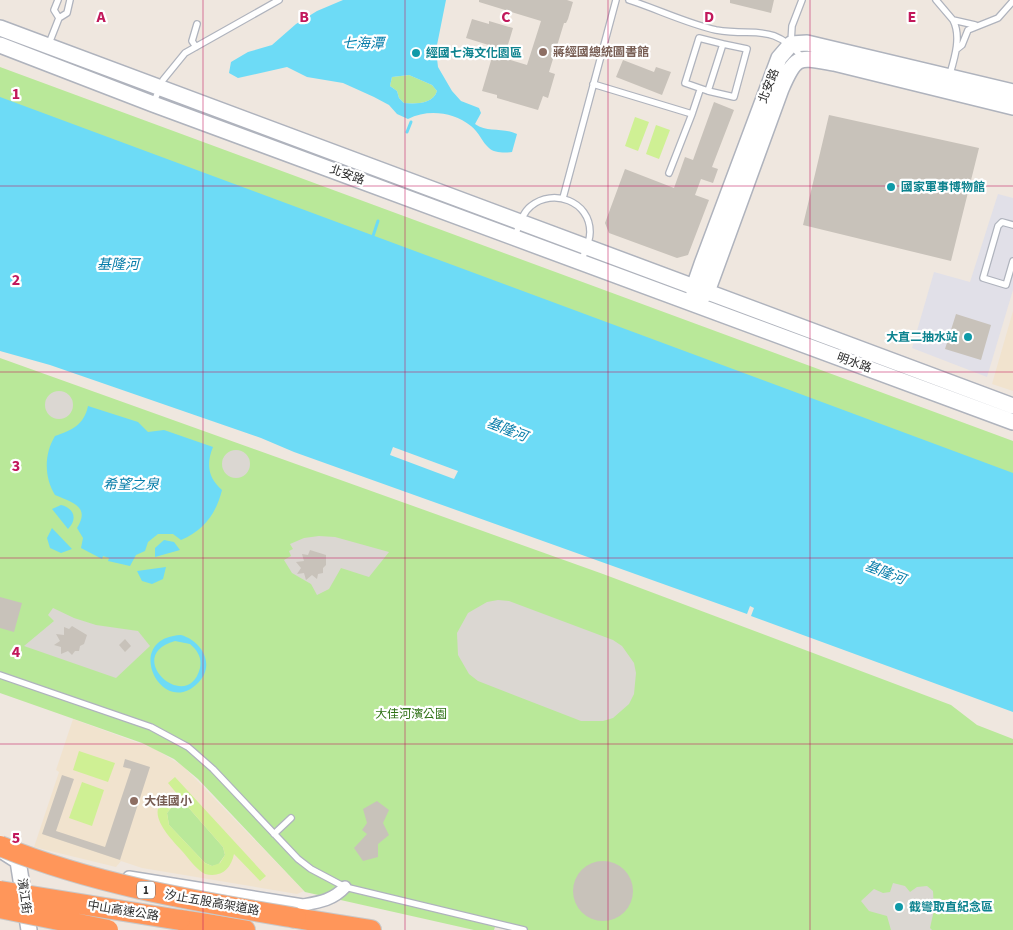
<svg xmlns="http://www.w3.org/2000/svg" width="1013" height="930" viewBox="0 0 1013 930" font-family="'Source Sans 3','Noto Sans TC',sans-serif">
<style>
.industrial{fill:#e1e0e8}
.education{fill:#f1e3ce}
.green{fill:#b9e899}
.pitch{fill:#cff094;fill-rule:evenodd}
.plaza{fill:#dbd7d2}
.water{fill:#6ddbf6;fill-rule:evenodd}
.pier{fill:#efe7df}
.lines{fill:none;stroke-linecap:round;stroke-linejoin:round}
.stream{stroke:#6ddbf6;stroke-width:3}
.building{fill:#c8c2ba}
.service-casing{stroke:#afb3bd;stroke-width:8}
.minor-casing{stroke:#afb3bd;stroke-width:14}
.secondary-casing{stroke:#afb3bd;stroke-width:18}
.motorway-casing{stroke:#c8c8c8;stroke-width:22}
.service{stroke:#fff;stroke-width:5.5}
.minor{stroke:#fff;stroke-width:11}
.secondary{stroke:#fff;stroke-width:15}
.motorway{stroke:#ff965a;stroke-width:20}
.motorway-bridge-casing{stroke:#c8c8c8;stroke-width:22;stroke-linecap:butt}
.motorway-bridge{stroke:#ff965a;stroke-width:20}
.grid{fill:none;stroke:#c2185b;stroke-width:1;stroke-opacity:0.55}
.education-dot{fill:#8d6e63;stroke:#fff;stroke-width:2}
.culture-dot{fill:#0f9aa8;stroke:#fff;stroke-width:2}
.labels{text-anchor:middle;dominant-baseline:central;stroke-width:4.5;stroke-linejoin:round;paint-order:stroke}
.shield{fill:#fff;stroke:#6c6c6c;stroke-width:1}
.shield-label{font-size:11px;font-weight:bold;fill:#2d2d2d}
.education-label{font-size:12px;font-weight:bold;fill:#785e54;stroke:#fff;text-anchor:start}
.culture-label{font-size:12px;font-weight:bold;fill:#0d838f;stroke:#fff;text-anchor:start}
.street-label{font-size:12px;fill:#2d2d2d;stroke:#fff}
.park-label{font-size:12px;fill:#2f7116;stroke:#fff}
.water-label{font-size:14px;font-style:italic;fill:#057ca9;stroke:#fff}
.grid-label{font-size:16px;text-anchor:middle;font-weight:bold;fill:#c2185b;stroke:#fff;stroke-width:4.5;stroke-linejoin:round;paint-order:stroke}
</style>
<rect width="100%" height="100%" fill="#efe7df"/>
<path class="industrial" d="M 998,194 L 1013,198 L 1013,290 L 987,377 L 912,348 L 934,272 L 970,282 Z"/>
<path class="education" d="M 1013,311 L 1013,391 L 992,384 Z
M 73,719 L 155,749 L 183,766 L 304,891 L 297,894 L 142,868 L 121,861 L 116,867 L 34,847 L 59,772 L 56,770 Z"/>
<path class="green" d="M 0,67 L 1013,441 L 1013,482 L 0,104 Z
M 409,75 L 432,85 L 437,91 C 433,104 416,104 404,103 L 399,98 L 397,91 L 390,86 L 392,77 Z
M 0,358 L 603,574 L 951,705 L 977,725 L 1013,739 L 1013,930 L 512,930 L 495,927 L 494,930 L 474,930 L 305,892 L 198,779 L 174,759 L 142,743 L 0,693 Z
M 179,805 L 188,807 L 223,847 L 225,855 L 218,865 L 212,866 L 205,863 L 169,825 L 167,813 L 171,808 Z"/>
<path class="pitch" d="M 635,117 L 649,122 L 638,151 L 625,146 Z
M 656,125 L 670,130 L 659,159 L 646,154 Z
M 79,751 L 115,763 L 108,782 L 73,770 Z
M 175,777 L 266,876 L 260,881 L 234,854 C 231,869 221,878 205,874 C 196,869 189,859 182,851 C 168,836 137,804 178,795 L 168,783 ZM 179,805 L 188,807 L 223,847 L 225,855 L 220,863 L 212,866 L 205,863 L 169,825 L 167,813 L 171,808 Z
M 82,782 L 104,790 L 92,826 L 69,818 Z"/>
<path class="plaza" d="M45 405a14 14 0 1 1 28 0a14 14 0 1 1-28 0Z
M222 464a14 14 0 1 1 28 0a14 14 0 1 1-28 0Z
M 319,536 L 335,537 L 389,552 L 369,577 L 341,568 L 329,589 L 317,595 L 311,584 L 292,573 L 284,560 L 291,556 L 289,551 L 293,549 L 290,544 L 304,538 Z
M 498,600 L 509,601 L 613,640 L 622,646 L 634,663 L 636,673 L 634,694 L 629,704 L 613,718 L 603,721 L 581,721 L 478,681 L 469,674 L 458,655 L 457,633 L 468,613 L 487,602 Z
M 53,608 L 74,618 L 96,625 L 138,631 L 150,646 L 116,678 L 24,646 L 54,621 L 48,615 Z
M 893,883 L 905,886 L 910,892 L 917,887 L 927,886 L 933,891 L 934,910 L 930,928 L 932,930 L 891,930 L 887,916 L 869,911 L 861,901 L 874,889 L 883,893 L 890,892 Z"/>
<path class="water" d="M 343,0 L 446,0 L 436,50 L 438,67 L 452,91 L 461,101 L 479,108 L 481,113 L 475,124 C 488,133 502,127 517,134 L 512,152 C 505,153 494,153 489,148 C 482,142 479,132 471,126 C 453,112 428,109 408,119 L 397,114 L 389,105 L 374,97 L 343,83 L 307,77 L 287,67 L 238,78 L 229,73 L 231,62 L 248,52 L 272,45 L 296,24 L 317,11 ZM 409,75 L 432,85 L 437,91 C 433,104 416,104 404,103 L 399,98 L 397,91 L 390,86 L 392,77 Z
M 0,97 L 1013,473 L 1013,712 L 751,616 L 754,608 L 750,606 L 747,614 L 294,452 L 261,438 L 50,365 L 0,351 Z
M 88,406 L 138,422 L 148,432 L 164,430 L 213,447 C 206,464 208,478 222,490 C 216,514 204,530 181,540 L 173,534 L 158,534 L 148,542 L 145,551 L 136,555 L 130,566 L 108,561 L 109,558 L 103,556 L 102,559 L 81,548 L 83,538 L 77,528 C 91,506 71,502 55,495 C 44,477 44,454 55,436 C 72,430 84,425 88,406 Z
M 61,505 C 74,508 78,519 68,529 L 52,509 Z
M 52,528 L 72,549 L 61,553 L 50,548 L 47,538 Z
M 164,540 L 174,542 L 180,550 L 155,557 L 155,548 Z
M 166,567 L 163,579 L 152,584 L 142,581 L 137,571 Z
M 181,635 C 202,641 216,665 198,683 C 162,720 121,638 181,635 ZM 175,641 L 190,644 C 198,651 202,658 200,668 C 188,716 121,656 175,641 Z"/>
<path class="pier" d="M 393,447 L 458,471 L 454,479 L 390,455 Z"/>
<g class="lines">
<path class="stream" d="M 407,132 L 411,122
M 373,236 L 378,221"/>
</g>
<path class="building" d="M 479,0 L 567,0 L 573,2 L 568,19 L 566,23 L 564,23 L 549,72 L 555,74 L 548,98 L 543,96 L 538,110 L 497,98 L 497,95 L 482,91 L 495,47 L 466,38 L 472,19 L 489,24 L 489,21 L 513,28 L 504,58 L 527,65 L 541,21 L 479,2 Z
M 730,0 L 774,0 L 771,13 L 730,3 Z
M 623,60 L 654,72 L 656,67 L 671,72 L 662,95 L 616,77 Z
M 714,102 L 734,110 L 712,167 L 718,169 L 713,183 L 701,179 L 695,195 L 709,200 L 688,255 L 677,258 L 609,233 L 605,223 L 625,169 L 674,188 L 685,157 L 693,160 Z
M 829,115 L 979,148 L 951,261 L 803,225 Z
M 956,314 L 991,325 L 981,360 L 945,349 Z
M 310,550 L 326,555 L 326,565 L 323,568 L 323,573 L 318,574 L 317,579 L 312,575 L 306,580 L 304,573 L 297,574 L 301,568 L 296,562 L 304,561 L 302,554 L 308,555 Z
M 0,597 L 22,603 L 14,632 L 0,628 Z
M 72,626 L 87,635 L 84,644 L 80,646 L 79,651 L 75,651 L 72,655 L 68,651 L 61,654 L 61,647 L 54,645 L 60,641 L 56,634 L 64,635 L 64,627 L 69,629 Z
M 125,639 L 131,646 L 125,652 L 119,645 Z
M 125,759 L 150,767 L 120,860 L 42,834 L 62,775 L 74,779 L 56,831 L 105,847 L 131,769 L 123,767 Z
M 377,801 L 389,810 L 383,823 L 389,835 L 378,844 L 378,857 L 363,861 L 354,848 L 367,834 L 362,830 L 367,823 L 363,809 Z
M573 891a30 30 0 1 1 60 0a30 30 0 1 1-60 0Z"/>
<g class="lines">
<defs>
<path id="service" d="M 58,0 L 54,10 L 59,18
M 629,0 C 657,9 688,24 716,30 C 757,37 771,22 803,58
M 936,0 L 953,20 L 975,25
M 699,38 L 723,44 L 708,91 L 685,83 Z
M 791,42 L 792,26 L 802,0
M 48,46 L 59,18 L 67,13 L 70,0
M 196,47 L 192,41 L 197,24
M 957,49 L 962,45 L 968,30 L 998,18 L 1013,1
M 949,77 C 954,60 962,37 953,20
M 593,84 L 692,114 L 669,173
M 708,91 L 734,97 L 747,49 L 723,44
M 153,104 L 163,80 L 185,53 L 279,0
M 692,114 L 700,90
M 563,198 L 616,0
M 1013,225 L 1002,222 L 998,226 L 983,278 L 1006,285 L 1013,261
M 515,236 C 519,226 522,213 531,206 C 553,188 590,201 590,232 C 590,242 585,252 581,261
M 0,675 L 151,727 L 188,747 L 213,769 L 298,859 L 311,869 L 345,887 L 524,930
M 274,834 L 291,818"/>
<path id="minor" d="M 129,877 L 303,905 C 320,902 333,900 345,887"/>
<path id="secondary" d="M 0,28 L 1013,406
M 0,45 L 153,104 L 1013,422
M 694,296 L 694,287 L 702,264 L 779,58 L 791,44 L 807,43 L 1013,92
M 701,298 L 707,292 L 781,89 C 796,54 798,57 834,63 L 1013,107
M 4,852 L 18,861 L 29,930"/>
<path id="motorway" d="M 296,918 L 371,930
M 180,920 L 245,930"/>
</defs>
<use href="#service" class="service-casing"/>
<use href="#minor" class="minor-casing"/>
<use href="#secondary" class="secondary-casing"/>
<use href="#motorway" class="motorway-casing"/>
<use href="#service" class="service"/>
<use href="#minor" class="minor"/>
<use href="#secondary" class="secondary"/>
<use href="#motorway" class="motorway"/>
<defs>
<path id="motorway-bridge" d="M 0,846 C 95,885 196,901 296,918
M 0,891 L 180,920
M 0,908 L 108,930"/>
</defs>
<use href="#motorway-bridge" class="motorway-bridge-casing"/>
<use href="#motorway-bridge" class="motorway-bridge"/>
</g>
<path class="grid" d="M 203,0 L 203,930M 405,0 L 405,930M 608,0 L 608,930M 810,0 L 810,930M 0,186 L 1013,186M 0,372 L 1013,372M 0,558 L 1013,558M 0,744 L 1013,744"/>
<g class="education-dot">
<circle cx="543" cy="52" r="5"/>
<circle cx="134" cy="801" r="5"/>
</g>
<g class="culture-dot">
<circle cx="416" cy="53" r="5"/>
<circle cx="891" cy="187" r="5"/>
<circle cx="968" cy="337" r="5"/>
<circle cx="899" cy="907" r="5"/>
</g>
<g class="labels">
<rect class="shield" x="137" y="881.5" width="18" height="17" rx="4"/>
<g class="shield-label">
<text x="146" y="890">1</text>
</g>
<g class="education-label">
<text x="553" y="52">蔣經國總統圖書館</text>
<text x="144" y="801">大佳國小</text>
</g>
<g class="culture-label">
<text x="426" y="53">經國七海文化園區</text>
<text x="901" y="187">國家軍事博物館</text>
<text x="958" y="337" text-anchor="end">大直二抽水站</text>
<text x="909" y="907">截彎取直紀念區</text>
</g>
<g class="street-label">
<text transform="translate(769 86) rotate(-69)">北安路</text>
<text transform="translate(347 175) rotate(20)">北安路</text>
<text transform="translate(854 363) rotate(20)">明水路</text>
<text transform="translate(24 896) rotate(82)">濱江街</text>
<text transform="translate(212 903) rotate(10)">汐止五股高架道路</text>
<text transform="translate(123 911) rotate(9)">中山高速公路</text>
</g>
<g class="park-label">
<text x="411" y="714">大佳河濱公園</text>
</g>
<g class="water-label">
<text x="363" y="44">七海潭</text>
<text x="118" y="265">基隆河</text>
<text transform="translate(507 430) rotate(21)">基隆河</text>
<text x="131" y="485">希望之泉</text>
<text transform="translate(885 573) rotate(21)">基隆河</text>
</g>
</g>
<g class="grid-label">
<text x="101" y="22">A</text>
<text x="304" y="22">B</text>
<text x="506" y="22">C</text>
<text x="709" y="22">D</text>
<text x="912" y="22">E</text>
<text x="16" y="99">1</text>
<text x="16" y="285">2</text>
<text x="16" y="471">3</text>
<text x="16" y="657">4</text>
<text x="16" y="843">5</text>
</g>
</svg>
